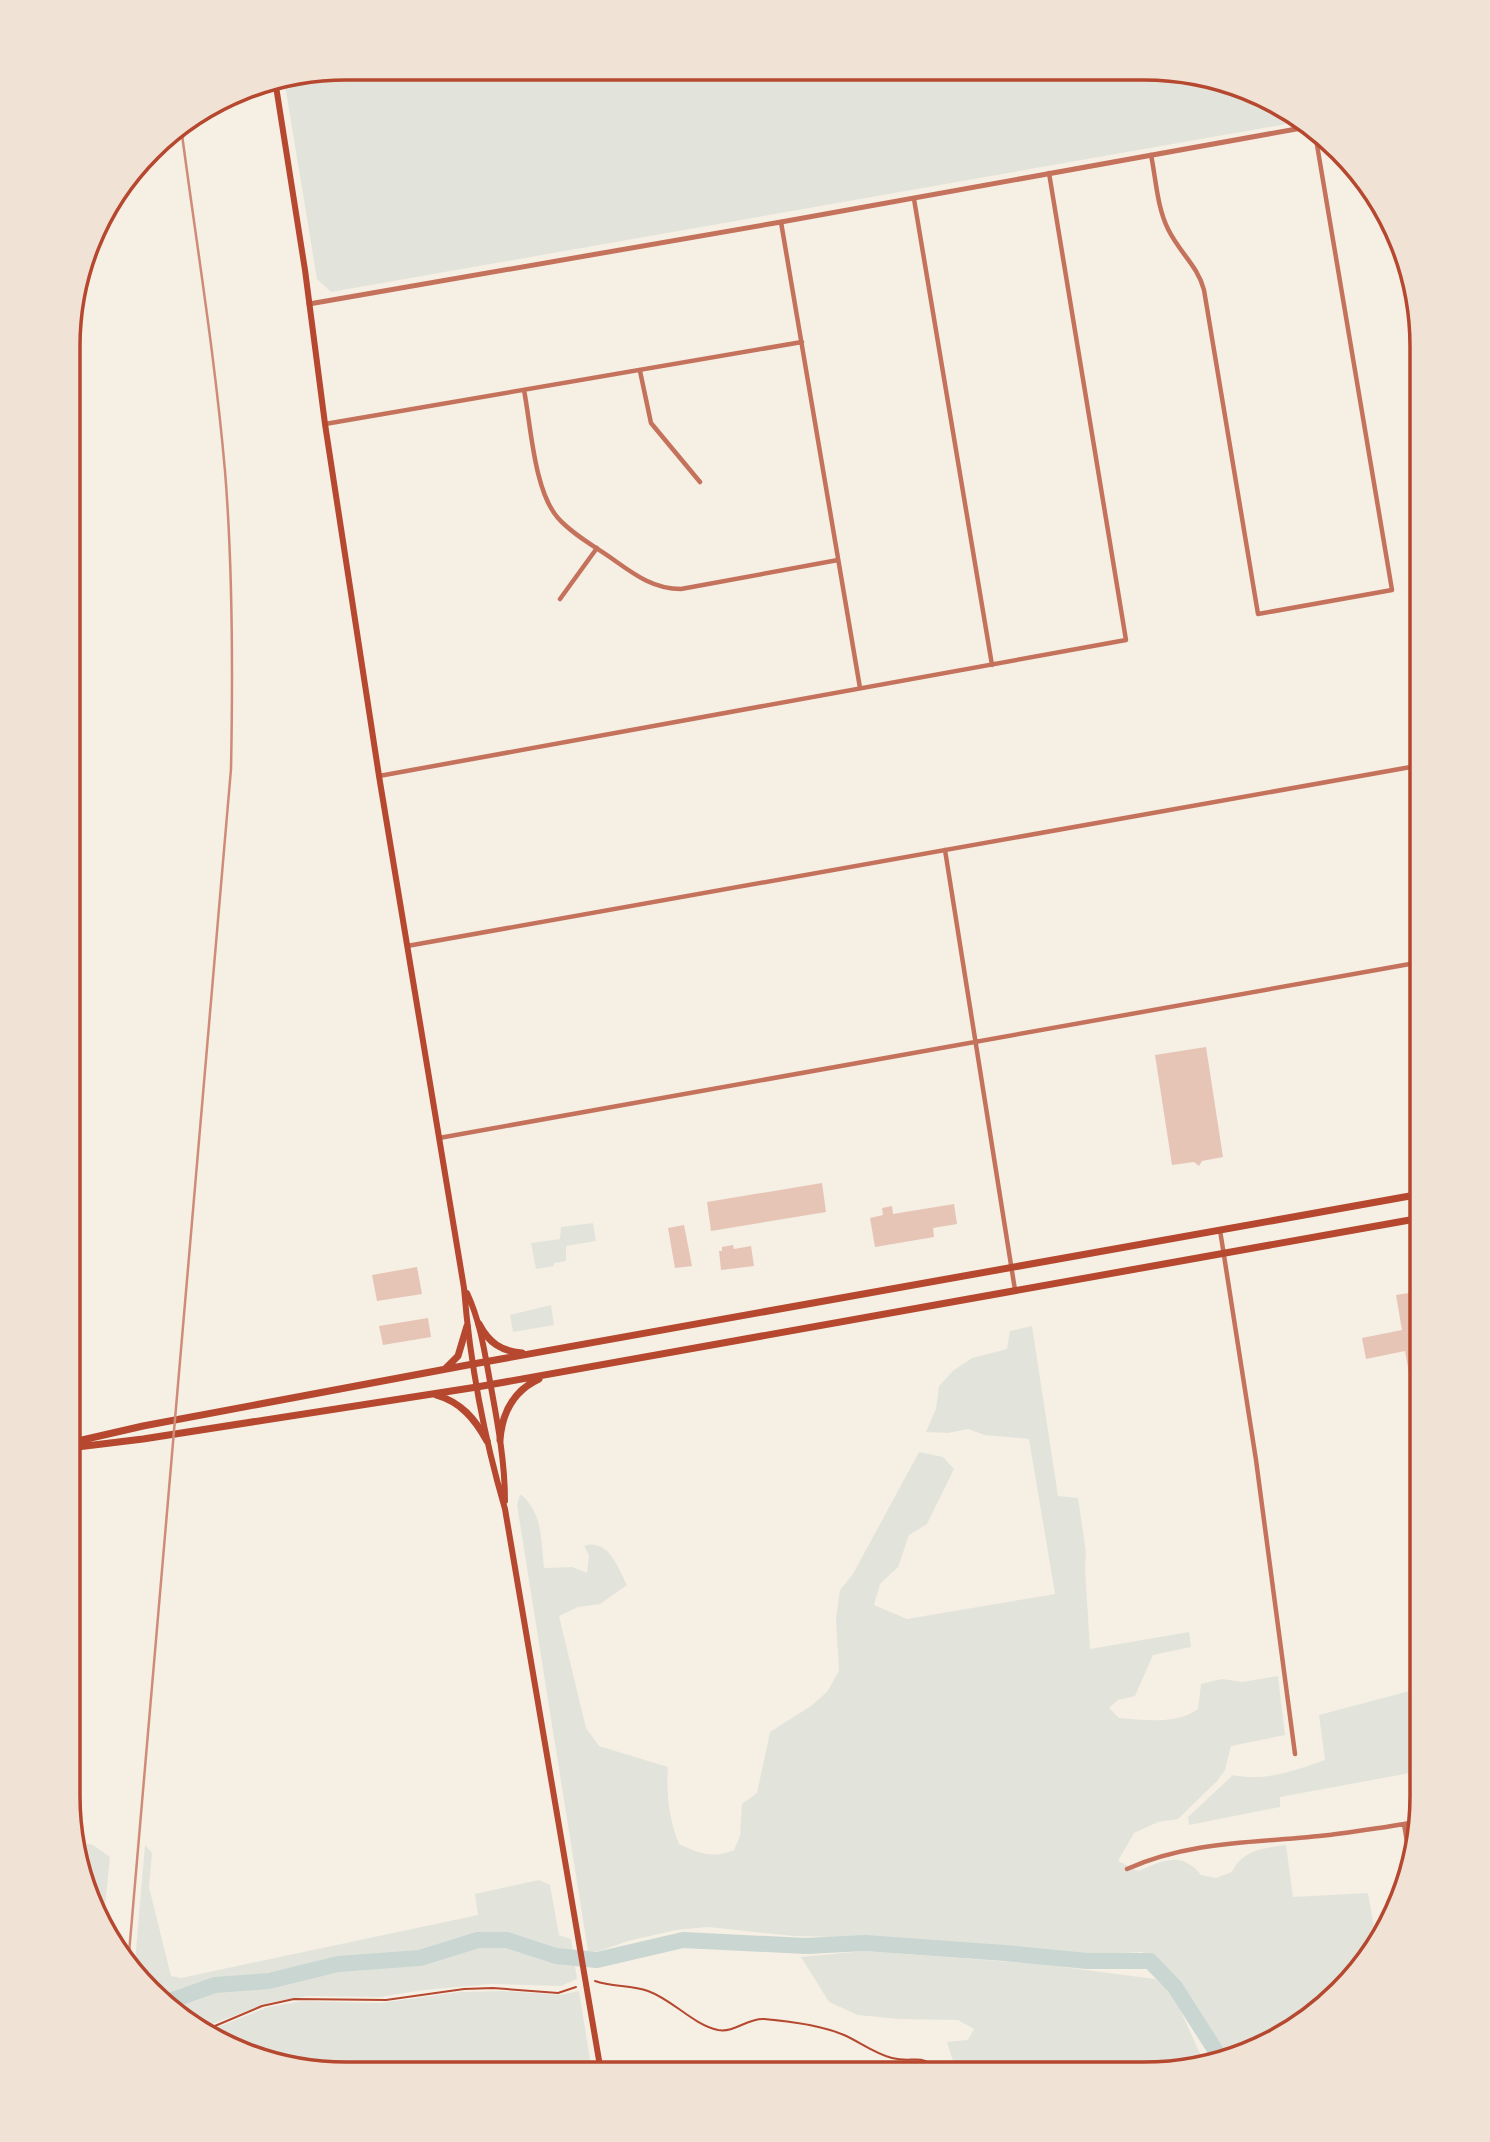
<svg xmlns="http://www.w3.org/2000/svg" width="1490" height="2142" viewBox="0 0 1490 2142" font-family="Cabin,sans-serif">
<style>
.green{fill:#e2e4dc}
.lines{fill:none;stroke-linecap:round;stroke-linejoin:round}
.river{stroke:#c9d6d2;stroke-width:16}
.building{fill:#e6c5b7}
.path{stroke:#b5482f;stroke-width:2}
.minor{stroke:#c5725c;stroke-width:4.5}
.tertiary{stroke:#c5725c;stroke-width:5}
.secondary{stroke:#b5482f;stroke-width:6}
.primary{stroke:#b5482f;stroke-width:7}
.rail{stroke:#cf8b77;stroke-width:2.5}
.rim{fill:none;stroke:#b5482f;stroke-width:3.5}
</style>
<rect width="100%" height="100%" fill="#f6efe4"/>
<path class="green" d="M 346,68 L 1180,71 L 1250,89 L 1304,121 L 331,292 L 317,279 L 284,79 Z
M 593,1223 L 596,1241 L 566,1246 L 566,1261 L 554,1263 L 554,1266 L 536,1269 L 531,1243 L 560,1239 L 561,1227 Z
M 551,1305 L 554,1325 L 513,1332 L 510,1315 Z
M 1032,1326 L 1058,1496 L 1078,1498 L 1086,1552 L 1085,1568 L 1090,1649 L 1189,1632 L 1191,1647 L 1153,1655 L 1135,1696 L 1118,1700 L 1109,1708 L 1119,1718 C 1145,1720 1176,1725 1198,1709 L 1201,1684 L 1222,1679 L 1243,1682 L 1278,1676 L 1285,1735 L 1231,1746 L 1225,1770 L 1217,1781 L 1178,1819 L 1158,1822 L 1134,1833 L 1118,1861 L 1138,1871 C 1163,1861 1181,1850 1201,1875 L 1216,1878 L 1232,1872 C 1242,1850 1264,1848 1286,1845 L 1293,1897 L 1368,1893 L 1377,1945 L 1375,1950 L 1327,2005 L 1266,2045 L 1228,2054 L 1206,2026 L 1178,1979 L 1159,1960 L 1142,1952 L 1091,1955 L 877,1938 L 793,1936 L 708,1927 L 676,1930 L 628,1941 L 599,1951 L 588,1951 L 517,1505 L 520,1494 C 543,1512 541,1540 544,1568 L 572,1567 L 587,1573 L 589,1555 L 584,1546 C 609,1539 617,1566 627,1585 L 600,1604 L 578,1607 L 559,1616 L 586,1728 L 599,1746 L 668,1767 C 666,1795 669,1818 679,1844 C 698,1853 714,1859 734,1850 L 740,1836 L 742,1804 L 757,1793 L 770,1732 L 811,1706 L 827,1692 L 839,1671 L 836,1619 L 840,1590 L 853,1574 L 919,1452 L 943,1457 L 954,1469 L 927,1524 L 909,1535 L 898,1567 L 880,1584 L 874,1605 L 907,1619 L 1055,1594 L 1029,1439 L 985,1435 L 968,1429 L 948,1433 L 926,1432 L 936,1409 L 939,1386 L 954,1370 L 972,1358 L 1007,1349 L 1010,1331 Z
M 1421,1688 L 1421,1771 L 1280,1797 L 1280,1807 L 1189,1825 L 1188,1817 L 1233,1775 C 1265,1782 1296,1770 1325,1760 L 1319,1715 Z
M 79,1842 L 93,1845 L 110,1857 L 103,1927 L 97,1918 Z
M 145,1845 L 152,1853 L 149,1887 L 171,1976 L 181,1978 L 478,1915 L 475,1894 L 539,1880 L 550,1885 L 559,1935 L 571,1939 L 577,1979 L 561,1986 L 491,1984 L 424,1990 L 380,1997 L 308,1996 L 272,2002 L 198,2029 L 191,2027 L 134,1974 Z
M 864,1951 L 1039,1964 L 1155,1979 L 1172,1992 L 1203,2060 L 1144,2074 L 957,2073 L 947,2042 L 968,2040 L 974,2029 L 958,2020 L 898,2019 L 858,2015 L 829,2002 L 801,1957 Z
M 504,1991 L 560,1995 L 579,1991 L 592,2072 L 310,2071 L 206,2032 L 268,2007 L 304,2001 L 380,2003 L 460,1992 Z"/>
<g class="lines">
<path class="river" d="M 164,2003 L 215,1985 L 269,1981 L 338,1964 L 420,1958 L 478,1940 L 507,1940 L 556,1956 L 597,1960 L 683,1940 L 806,1946 L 865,1943 L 1004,1953 L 1087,1961 L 1150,1961 L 1175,1987 L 1219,2056"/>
</g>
<path class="building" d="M 1206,1047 L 1223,1157 L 1202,1161 L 1199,1166 L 1194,1162 L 1172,1165 L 1155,1055 Z
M 822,1183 L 826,1212 L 711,1231 L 707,1202 Z
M 954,1204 L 957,1224 L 933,1228 L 934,1237 L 875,1247 L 870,1218 L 883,1215 L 882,1208 L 892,1206 L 893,1214 Z
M 684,1225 L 692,1266 L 675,1268 L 668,1228 Z
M 733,1245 L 734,1249 L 751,1246 L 754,1266 L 721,1270 L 719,1251 L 722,1251 L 722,1247 Z
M 417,1267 L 422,1294 L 377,1301 L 372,1275 Z
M 1421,1291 L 1421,1406 L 1415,1407 L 1405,1351 L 1366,1359 L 1362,1338 L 1402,1330 L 1396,1295 Z
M 428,1318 L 431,1337 L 383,1345 L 379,1326 Z"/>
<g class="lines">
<path class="path" d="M 595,1981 C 612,1987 631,1985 648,1991 C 673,2000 692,2024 718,2030 C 735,2033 747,2018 764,2019 C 787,2021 823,2026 844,2035 C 860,2042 875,2054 892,2058 C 915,2064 922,2051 940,2073
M 203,2031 L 262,2006 L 294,1999 L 386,2000 L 464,1989 L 493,1988 L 558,1993 L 576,1987"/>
<path class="minor" d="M 1151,155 C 1156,179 1157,207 1168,229 C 1179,252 1198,266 1204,290 L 1258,614 L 1392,590 L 1314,127
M 914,199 L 992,665
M 781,222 L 860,688
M 640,371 L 651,423 L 700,482
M 524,390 C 531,426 534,491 558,518 C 573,535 596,547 614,560 C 635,575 654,589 681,589 L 838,560
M 325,424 L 802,342
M 560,599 L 597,548
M 379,776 L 1126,640 L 1049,173
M 945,850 L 1015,1290
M 407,946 L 1422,765
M 439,1138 L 1421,962
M 1220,1230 L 1256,1460 L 1295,1754
M 1404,1824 L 1411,1866
M 1127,1869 C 1190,1840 1260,1843 1329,1835 C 1359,1831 1390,1827 1420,1821"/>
<path class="tertiary" d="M 309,304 L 781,222 L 1313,126"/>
<path class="secondary" d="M 275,80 L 305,270 L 325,424 L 379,776 L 464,1288 C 470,1363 484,1437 505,1509 L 601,2072
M 467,1293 C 481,1323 485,1355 491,1387 C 498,1425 505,1463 505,1501"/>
<path class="primary" d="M 479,1324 C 489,1343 501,1351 522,1353
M 446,1368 L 458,1356 L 467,1326
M 436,1395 C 461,1402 475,1419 487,1441
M 500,1440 C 502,1413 513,1391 539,1379
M 69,1443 L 143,1426 L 473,1364 L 1421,1194
M 69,1448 L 143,1439 L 477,1387 L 1421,1218"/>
<path class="rail" d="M 128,1965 L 231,769 C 233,670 233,570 225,471 C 215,356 196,241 181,127"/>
</g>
<path d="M0 0H1490V2142H0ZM346 80H1144A266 266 0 0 1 1410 346V1796A266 266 0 0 1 1144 2062H346A266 266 0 0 1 80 1796V346A266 266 0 0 1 346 80Z" fill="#f1e2d6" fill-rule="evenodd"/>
<path class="rim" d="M346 80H1144A266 266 0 0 1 1410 346V1796A266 266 0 0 1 1144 2062H346A266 266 0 0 1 80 1796V346A266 266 0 0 1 346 80Z"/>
</svg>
